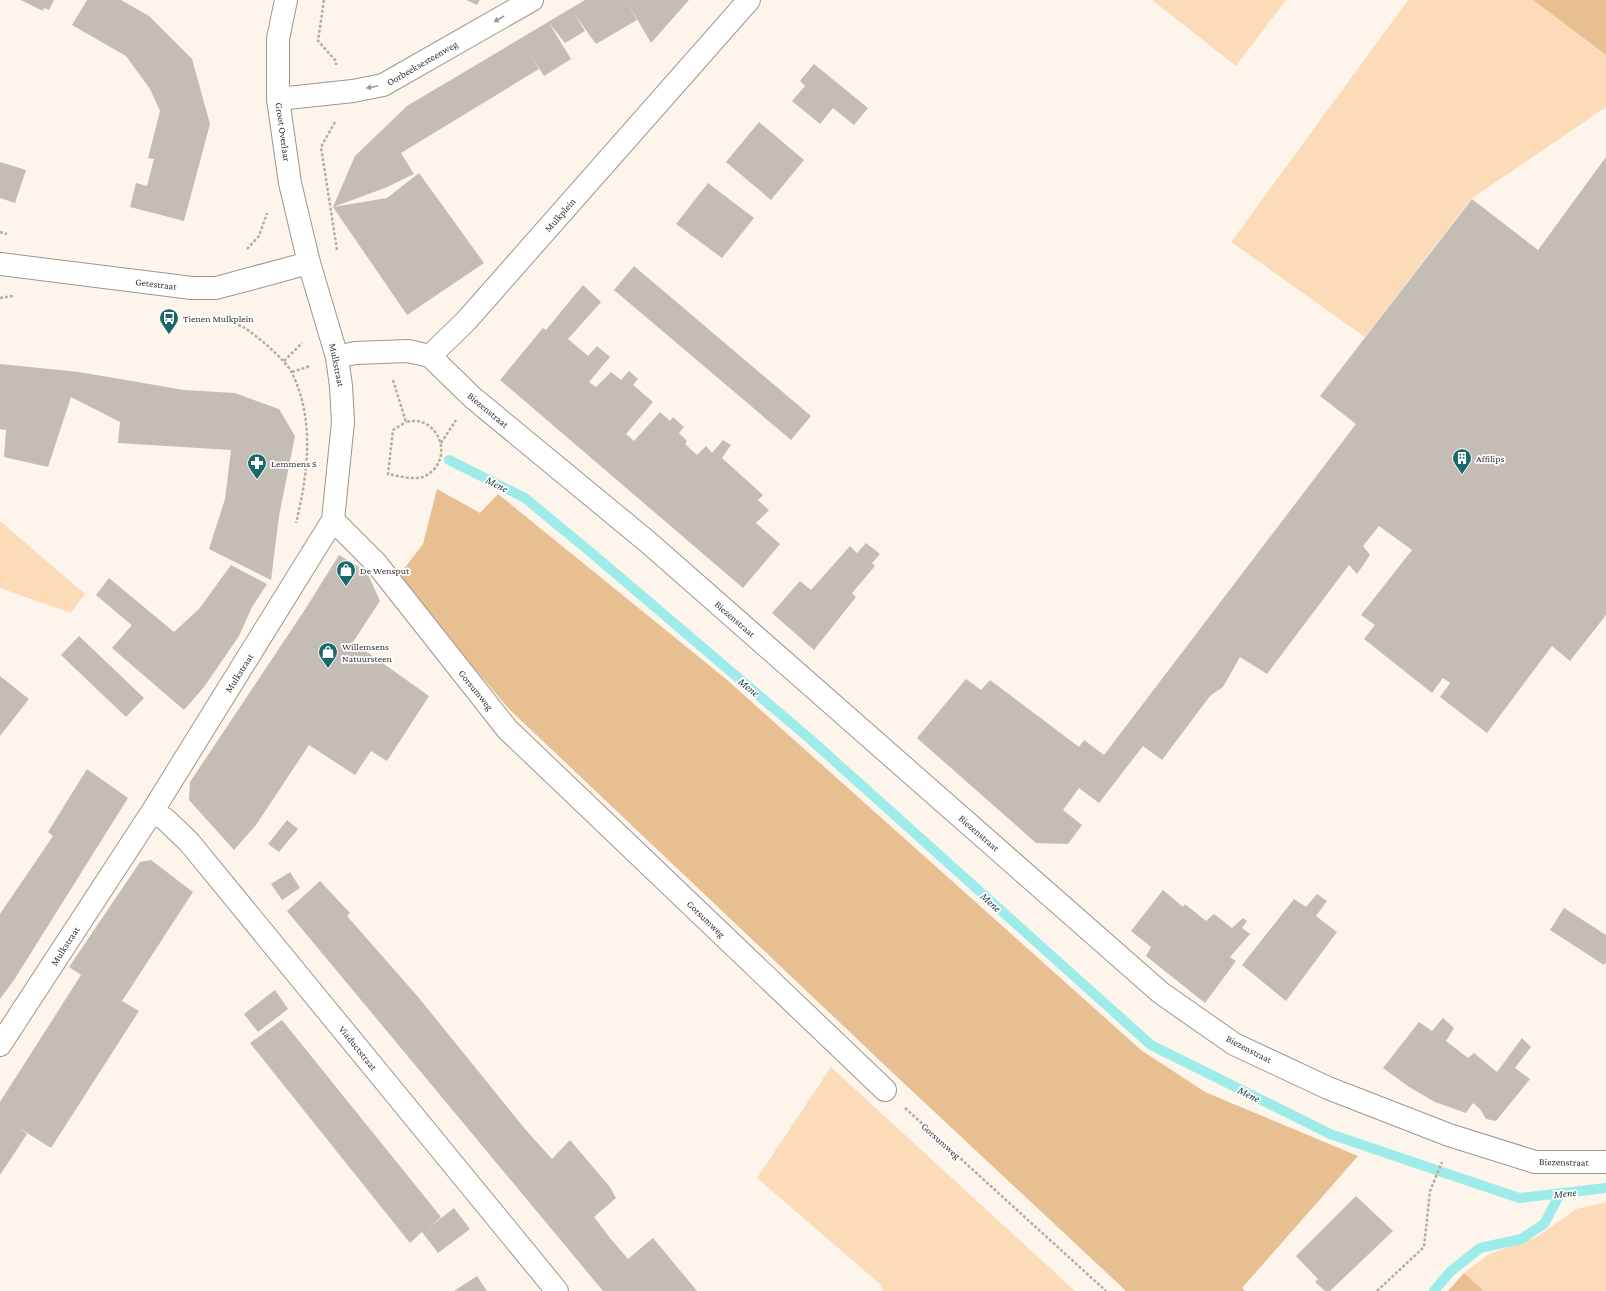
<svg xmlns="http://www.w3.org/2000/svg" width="1606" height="1291" viewBox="0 0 1606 1291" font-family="'Crimson Pro',serif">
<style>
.green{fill:#fcdcb8}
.forest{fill:#e8bf91}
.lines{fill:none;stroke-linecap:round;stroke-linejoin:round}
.stream{stroke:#9eecea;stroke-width:10}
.building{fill:#c4bdb5}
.minor-casing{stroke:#9e968e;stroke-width:24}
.tertiary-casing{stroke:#9e968e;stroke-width:24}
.path{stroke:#b4aea7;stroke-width:2.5;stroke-dasharray:3 2;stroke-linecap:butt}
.minor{stroke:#fff;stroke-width:22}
.tertiary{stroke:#fff;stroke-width:22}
.oneway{fill:#9a9998}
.labels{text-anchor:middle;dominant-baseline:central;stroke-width:3.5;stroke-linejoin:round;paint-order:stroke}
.street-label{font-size:10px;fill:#363330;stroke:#fff}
.poi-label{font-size:10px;fill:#363330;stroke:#fff;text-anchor:start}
.water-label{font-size:11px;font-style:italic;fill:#1d4242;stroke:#fff}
</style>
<rect width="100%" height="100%" fill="#fdf5ec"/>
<path class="green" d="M 1152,0 L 1286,0 L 1236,66 Z
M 1408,0 L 1533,0 L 1606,55 L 1606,107 L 1471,199 L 1365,337 L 1231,242 Z
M 0,521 L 85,594 L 71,613 L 0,588 Z
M 831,1067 L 1075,1291 L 883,1291 L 880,1284 L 757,1178 Z
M 1606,1202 L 1606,1291 L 1484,1291 L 1464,1273 L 1489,1254 L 1535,1238 L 1576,1209 Z"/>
<path class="forest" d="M 1533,0 L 1606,0 L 1606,55 Z
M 437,489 L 480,513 L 498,494 L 726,679 L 1141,1050 L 1205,1092 L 1358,1156 L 1242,1288 L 1245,1291 L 1126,1291 L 893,1073 L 509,709 L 397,578 L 423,544 Z
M 1464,1273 L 1484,1291 L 1448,1291 Z"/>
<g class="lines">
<path class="stream" d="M 449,460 L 525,498 L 594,555 L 810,739 L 1151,1045 L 1330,1134 L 1519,1198 L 1606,1188
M 1434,1291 L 1450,1272 L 1480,1248 L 1521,1239 L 1544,1224 L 1560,1194"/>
</g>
<path class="building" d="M 21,0 L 54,0 L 49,10 L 44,8 L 43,11 Z
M 87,0 L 121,0 L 149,16 L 192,59 L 210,124 L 184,221 L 130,207 L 136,183 L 147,186 L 154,159 L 148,158 L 160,111 L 150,89 L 126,56 L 72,25 Z
M 466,0 L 480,0 L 477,5 Z
M 585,0 L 626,0 L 637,20 L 596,44 L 573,12 L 585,31 L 565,43 L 549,23 L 571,59 L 544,76 L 529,52 L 539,69 L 401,153 L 414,174 L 385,188 L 333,207 L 387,198 L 419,173 L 484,263 L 407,315 L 333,207 L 355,156 L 407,106 Z
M 626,0 L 689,0 L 651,43 Z
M 814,64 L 868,108 L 854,125 L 833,108 L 820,124 L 792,101 L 805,86 L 800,81 Z
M 759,122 L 804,160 L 771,200 L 726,162 Z
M 1606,157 L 1606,615 L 1570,661 L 1552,646 L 1487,733 L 1440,697 L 1450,683 L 1443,678 L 1432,693 L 1364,639 L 1375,625 L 1361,615 L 1412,550 L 1379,526 L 1363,546 L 1370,555 L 1357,574 L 1349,565 L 1267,674 L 1240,657 L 1223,687 L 1210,696 L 1162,760 L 1143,746 L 1099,803 L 1079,788 L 1063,810 L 1082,825 L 1068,844 L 1036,843 L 917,738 L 966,679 L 981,690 L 990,680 L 1079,747 L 1084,740 L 1104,755 L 1356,424 L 1320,396 L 1472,199 L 1538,250 Z
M 0,162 L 26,170 L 15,203 L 0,198 Z
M 708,183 L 754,218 L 722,258 L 676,224 Z
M 634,266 L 811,416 L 791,440 L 614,290 Z
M 583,285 L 601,302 L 568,339 L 588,356 L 597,346 L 610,357 L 589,382 L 596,387 L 611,372 L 621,380 L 629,371 L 638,379 L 633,385 L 653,402 L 626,434 L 634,441 L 660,412 L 670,421 L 673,417 L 684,427 L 679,433 L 687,441 L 685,444 L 697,455 L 706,446 L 712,453 L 723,440 L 731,445 L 722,458 L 763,495 L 758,500 L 769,510 L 756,523 L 780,544 L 743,588 L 500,380 L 543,328 L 546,330 Z
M 0,364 L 79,372 L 184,390 L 235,393 L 279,409 L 295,436 L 279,516 L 271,580 L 209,549 L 225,499 L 231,450 L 118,443 L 120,422 L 71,397 L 48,467 L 4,457 L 6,430 L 0,429 Z
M 866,543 L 880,554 L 872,563 L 875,566 L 852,593 L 856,597 L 814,650 L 772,613 L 800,581 L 811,590 L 850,546 L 857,553 Z
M 339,555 L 367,572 L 380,601 L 353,642 L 429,696 L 387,761 L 371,751 L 355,775 L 309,745 L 256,825 L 234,850 L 189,800 L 190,782 L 306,608 Z
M 231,565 L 267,584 L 252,607 L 239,636 L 204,687 L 184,710 L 112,648 L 132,625 L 186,671 L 96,595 L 109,578 L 174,632 L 199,609 Z
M 79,636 L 144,698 L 126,717 L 61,655 Z
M 0,676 L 29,699 L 0,736 Z
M 87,769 L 128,798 L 14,980 L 0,999 L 0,914 L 53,836 L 48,832 Z
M 287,820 L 298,829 L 279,852 L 268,844 Z
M 151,860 L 193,892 L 122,1001 L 139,1011 L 51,1148 L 19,1128 L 27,1134 L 0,1175 L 0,1102 L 81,975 L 86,978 L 69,967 L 140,862 Z
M 290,872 L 300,888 L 282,900 L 271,884 Z
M 320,881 L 350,913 L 347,916 L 419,998 L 525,1129 L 552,1159 L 570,1140 L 610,1187 L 616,1198 L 594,1217 L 610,1238 L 628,1259 L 653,1238 L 697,1291 L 603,1291 L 287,911 Z
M 1163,890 L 1183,907 L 1185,904 L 1206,921 L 1214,914 L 1232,928 L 1243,918 L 1247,921 L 1242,928 L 1250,934 L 1230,957 L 1236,961 L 1205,1003 L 1146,956 L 1151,947 L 1131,931 Z
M 1317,894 L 1327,901 L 1316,916 L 1337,932 L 1286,1001 L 1242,965 L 1294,899 L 1306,907 Z
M 1564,908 L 1606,935 L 1606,962 L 1604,965 L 1550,930 Z
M 275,990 L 288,1009 L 258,1032 L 244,1014 Z
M 1443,1018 L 1454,1028 L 1446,1041 L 1468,1058 L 1474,1053 L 1497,1072 L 1522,1038 L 1531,1047 L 1515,1068 L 1530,1079 L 1496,1121 L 1486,1119 L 1480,1109 L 1473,1103 L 1466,1113 L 1435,1102 L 1409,1087 L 1383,1068 L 1419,1022 L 1432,1031 Z
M 282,1020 L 441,1217 L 427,1229 L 454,1208 L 470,1229 L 438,1253 L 422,1232 L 410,1243 L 250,1043 Z
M 1356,1196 L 1393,1231 L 1330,1291 L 1325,1291 L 1315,1282 L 1318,1279 L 1296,1256 Z
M 477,1276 L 487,1291 L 454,1291 Z"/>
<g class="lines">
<defs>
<path id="minor" d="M 278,99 L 353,91 L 383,85 L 532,0
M 430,356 L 466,321 L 749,0
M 337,357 L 355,353 L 408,351 L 430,356 L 472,397 L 649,543 L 1161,993 L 1234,1044 L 1328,1088 L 1449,1135 L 1535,1162 L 1606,1162
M 333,520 L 376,563 L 507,729 L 885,1090
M 152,812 L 165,819 L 189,842 L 557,1291
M 0,1045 L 152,812 L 333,520 L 343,422 L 341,386 L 337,357 L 309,263"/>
<path id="tertiary" d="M 0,264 L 192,288 L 216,288 L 309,263 L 290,183 L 278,99 L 278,39 L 286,0"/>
</defs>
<use href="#minor" class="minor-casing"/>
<use href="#tertiary" class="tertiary-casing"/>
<path class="path" d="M 324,0 L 318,41 L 336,61 L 336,65
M 335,122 L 321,147 L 337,250
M 0,232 L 7,234
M 247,249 L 259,236 L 267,213
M 0,298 L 13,296
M 214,318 C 223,321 235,323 243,327 C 255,334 286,360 292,373 C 315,420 308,474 296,523
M 284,361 L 302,343
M 292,372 L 310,366
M 393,380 L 406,422 C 439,413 457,462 423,477 C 413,480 398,476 388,474 L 393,430 L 406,422
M 441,443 L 456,420
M 905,1108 L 1106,1291
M 1377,1291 L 1424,1247 L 1430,1191 L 1442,1162"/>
<use href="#minor" class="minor"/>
<use href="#tertiary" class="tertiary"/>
</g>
<defs><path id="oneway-solid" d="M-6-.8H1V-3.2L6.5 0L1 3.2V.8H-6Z"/></defs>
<g class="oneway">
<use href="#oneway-solid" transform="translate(499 19) rotate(150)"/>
<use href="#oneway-solid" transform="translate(372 87) rotate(170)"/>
</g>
<defs>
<symbol id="bus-pin" viewBox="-11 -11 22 30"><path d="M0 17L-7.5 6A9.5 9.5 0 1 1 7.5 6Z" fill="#1a6867" stroke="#fff"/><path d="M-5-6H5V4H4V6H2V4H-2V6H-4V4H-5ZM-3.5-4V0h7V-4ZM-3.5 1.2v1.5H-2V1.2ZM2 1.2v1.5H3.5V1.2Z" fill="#fff"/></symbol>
<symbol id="building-pin" viewBox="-11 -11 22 30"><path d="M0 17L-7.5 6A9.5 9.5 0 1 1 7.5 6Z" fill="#1a6867" stroke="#fff"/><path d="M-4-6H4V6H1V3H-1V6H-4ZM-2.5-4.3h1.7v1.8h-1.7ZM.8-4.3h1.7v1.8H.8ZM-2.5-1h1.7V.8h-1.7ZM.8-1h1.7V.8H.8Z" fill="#fff"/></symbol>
<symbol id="pharmacy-pin" viewBox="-11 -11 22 30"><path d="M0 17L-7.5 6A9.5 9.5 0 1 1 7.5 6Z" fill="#1a6867" stroke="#fff"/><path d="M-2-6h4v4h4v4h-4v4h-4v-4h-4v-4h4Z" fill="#fff"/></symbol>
<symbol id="shop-pin" viewBox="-11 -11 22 30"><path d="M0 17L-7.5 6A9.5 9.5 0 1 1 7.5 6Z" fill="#1a6867" stroke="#fff"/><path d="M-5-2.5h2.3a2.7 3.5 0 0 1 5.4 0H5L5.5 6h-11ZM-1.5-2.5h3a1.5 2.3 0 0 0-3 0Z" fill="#fff"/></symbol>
</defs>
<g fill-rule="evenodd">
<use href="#bus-pin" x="158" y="307" width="22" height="30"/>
<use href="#building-pin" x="1451" y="447" width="22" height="30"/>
<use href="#pharmacy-pin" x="246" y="452" width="22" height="30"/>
<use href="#shop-pin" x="335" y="559" width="22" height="30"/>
<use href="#shop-pin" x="317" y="641" width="22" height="30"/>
</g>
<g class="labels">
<g class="street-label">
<text transform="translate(422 63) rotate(-30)">Oorbeeksesteenweg</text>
<text transform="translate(283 132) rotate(82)">Groot Overlaar</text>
<text transform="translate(560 215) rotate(-49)">Mulkplein</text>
<text transform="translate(156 284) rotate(7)">Getestraat</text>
<text transform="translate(337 365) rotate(79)">Mulkstraat</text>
<text transform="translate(488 410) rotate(40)">Biezenstraat</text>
<text transform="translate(735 619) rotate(41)">Biezenstraat</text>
<text transform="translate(239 673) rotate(-58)">Mulkstraat</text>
<text transform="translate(476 690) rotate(51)">Gorsumweg</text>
<text transform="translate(979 833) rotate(41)">Biezenstraat</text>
<text transform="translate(706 919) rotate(44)">Gorsumweg</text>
<text transform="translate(65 946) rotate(-57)">Mulkstraat</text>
<text transform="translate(358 1048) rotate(51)">Viaductstraat</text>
<text transform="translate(1249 1049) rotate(27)">Biezenstraat</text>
<text transform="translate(941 1141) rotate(42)">Gorsumweg</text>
<text transform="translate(1564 1162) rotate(1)">Biezenstraat</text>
</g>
<g class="poi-label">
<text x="183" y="318">Tienen Mulkplein</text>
<text x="1476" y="458">Affilips</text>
<text x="271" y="463">Lemmens S</text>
<text x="360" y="570">De Wensput</text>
<text x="342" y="646">Willemsens<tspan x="342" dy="12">Natuursteen</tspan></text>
</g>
<g class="water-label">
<text transform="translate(497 484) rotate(27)">Mene</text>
<text transform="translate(749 687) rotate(40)">Mene</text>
<text transform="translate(991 902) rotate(42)">Mene</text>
<text transform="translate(1249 1094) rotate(26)">Mene</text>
<text transform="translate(1565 1193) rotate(-6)">Mene</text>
</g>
</g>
</svg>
